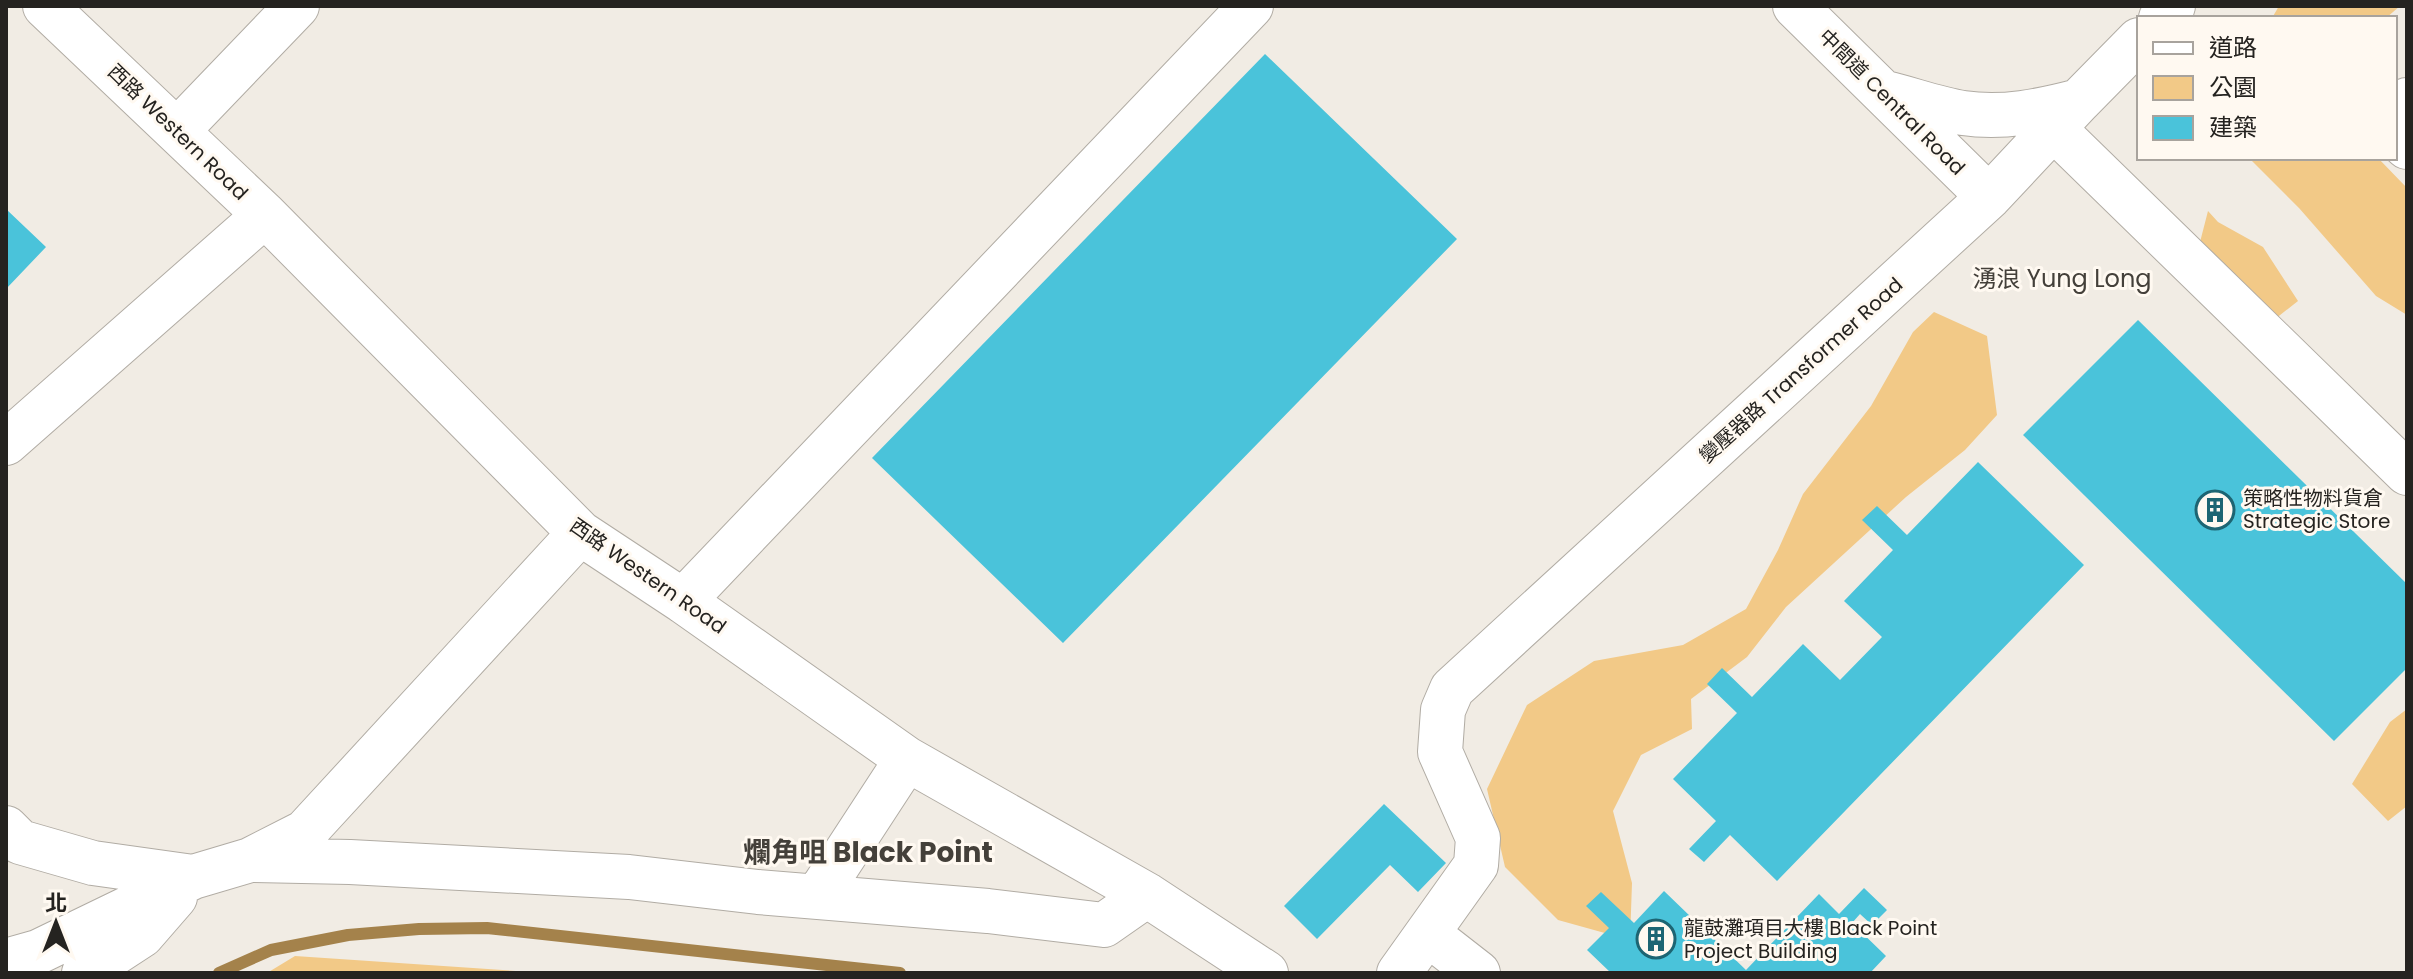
<svg xmlns="http://www.w3.org/2000/svg" width="2413" height="979" viewBox="0 0 2413 979" font-family="Poppins,'Noto Sans TC',sans-serif">
<style>
.green{fill:#f2c987}
.lines{fill:none;stroke-linecap:round;stroke-linejoin:round}
.stream{stroke:#a4824b;stroke-width:12}
.building{fill:#4ac3da}
.minor-casing{stroke:#b1aca4;stroke-width:46}
.minor{stroke:#fff;stroke-width:44}
.labels{text-anchor:middle;dominant-baseline:central;stroke-width:6;stroke-linejoin:round;paint-order:stroke}
.street-label{font-size:20px;fill:#252320;stroke:#fff9f1}
.poi-label{font-size:20px;fill:#252320;stroke:#fff9f1;text-anchor:start}
.quarter-label{font-size:24px;fill:#44403a;stroke:#fff9f1}
.district-label{font-size:28px;font-weight:bold;fill:#44403a;stroke:#fff9f1}
</style>
<rect width="100%" height="100%" fill="#f1ece4"/>
<path class="green" d="M 2279,6 L 2400,6 L 2386,18 L 2272,18 Z
M 2249,158 L 2378,158 L 2407,188 L 2407,315 L 2376,296 L 2299,208 Z
M 2208,211 L 2218,222 L 2263,247 L 2298,301 L 2270,323 L 2199,246 Z
M 1934,312 L 1987,336 L 1997,415 L 1965,450 L 1906,497 L 1786,607 L 1747,657 L 1691,699 L 1692,729 L 1641,755 L 1613,811 L 1632,883 L 1630,940 L 1558,920 L 1505,867 L 1487,789 L 1527,705 L 1594,661 L 1683,645 L 1746,609 L 1778,550 L 1803,494 L 1871,406 L 1913,332 Z
M 2407,709 L 2407,806 L 2388,821 L 2352,784 L 2390,722 Z
M 295,956 L 546,973 L 267,973 Z"/>
<g class="lines">
<path class="stream" d="M 219,973 L 271,950 L 348,935 L 419,929 L 487,928 L 900,973"/>
</g>
<path class="building" d="M 1265,54 L 1457,239 L 1063,643 L 872,458 Z
M 6,209 L 46,247 L 6,289 Z
M 2138,320 L 2407,584 L 2407,668 L 2334,741 L 2023,435 Z
M 1978,462 L 2084,565 L 1777,881 L 1730,835 L 1704,862 L 1689,849 L 1716,821 L 1673,779 L 1737,713 L 1707,684 L 1722,668 L 1752,697 L 1803,644 L 1840,680 L 1882,637 L 1844,601 L 1893,550 L 1862,520 L 1877,506 L 1907,535 Z
M 1384,804 L 1446,863 L 1418,892 L 1390,865 L 1317,939 L 1284,906 Z
M 1864,888 L 1887,910 L 1872,925 L 1860,914 L 1852,923 L 1886,956 L 1870,973 L 1611,973 L 1587,950 L 1609,928 L 1586,906 L 1601,892 L 1634,923 L 1664,891 L 1746,970 L 1819,894 L 1839,914 Z"/>
<g class="lines">
<defs>
<path id="minor" d="M 45,6 L 265,215 L 580,533 L 683,601 L 907,759 L 1147,895 L 1266,973
M 1795,6 L 1989,197
M 2161,18 L 2173,6
M 1885,93 C 1911,99 1937,109 1963,113 C 2003,119 2041,111 2079,101
M 2395,113 L 2407,100
M 2054,129 L 2407,473
M 177,131 L 297,6
M 2395,136 L 2407,147
M 6,443 L 265,215
M 683,601 L 1251,6
M 6,828 L 20,842 L 93,863 L 193,877
M 250,860 L 350,862 L 629,877 L 758,892 L 988,911 L 1104,925 L 1147,895
M 817,897 L 907,759
M 1428,934 L 1478,973
M 6,961 L 38,952 L 193,877 L 250,860 L 305,832 L 580,533
M 84,973 L 142,935 L 175,897
M 1399,973 L 1476,865 L 1478,838 L 1440,752 L 1443,710 L 1452,689 L 1989,197 L 2079,101 L 2139,40"/>
</defs>
<use href="#minor" class="minor-casing"/>
<use href="#minor" class="minor"/>
</g>
<defs>
<symbol id="building-ring" viewBox="-11 -11 22 22"><circle r="9.5" fill="#fff9f1" stroke="#1d6573" stroke-width="1.5"/><path d="M-4-6H4V6H1V3H-1V6H-4ZM-2.5-4.3h1.7v1.8h-1.7ZM.8-4.3h1.7v1.8H.8ZM-2.5-1h1.7V.8h-1.7ZM.8-1h1.7V.8H.8Z" fill="#1d6573"/></symbol>
</defs>
<g fill-rule="evenodd">
<use href="#building-ring" x="2193" y="488" width="44" height="44"/>
<use href="#building-ring" x="1634" y="917" width="44" height="44"/>
</g>
<g class="labels">
<g class="street-label">
<text transform="translate(1892 102) rotate(45)">中間道 Central Road</text>
<text transform="translate(178 132) rotate(44)">西路 Western Road</text>
<text transform="translate(1801 370) rotate(-42)">變壓器路 Transformer Road</text>
<text transform="translate(648 576) rotate(35)">西路 Western Road</text>
</g>
<g class="poi-label">
<text x="2243" y="498">策略性物料貨倉<tspan x="2243" dy="23">Strategic Store</tspan></text>
<text x="1684" y="928">龍鼓灘項目大樓 Black Point<tspan x="1684" dy="23">Project Building</tspan></text>
</g>
<g class="quarter-label">
<text x="2062" y="278">湧浪 Yung Long</text>
</g>
<g class="district-label">
<text x="868" y="852">爛角咀 Black Point</text>
</g>
</g>
<rect width="2413" height="979" fill="none" stroke="#252320" stroke-width="16"/>
<rect x="2137" y="16" width="260" height="144" fill="#fff9f1" stroke="#a8a39d" stroke-width="2"/>
<rect x="2153" y="42" width="40" height="12" fill="#ffffff" stroke="#a8a39d" stroke-width="2"/>
<text x="2209" y="56" font-size="24" fill="#252320">道路</text>
<rect x="2153" y="76" width="40" height="24" fill="#f2c987" stroke="#a8a39d" stroke-width="2"/>
<text x="2209" y="96" font-size="24" fill="#252320">公園</text>
<rect x="2153" y="116" width="40" height="24" fill="#4ac3da" stroke="#a8a39d" stroke-width="2"/>
<text x="2209" y="136" font-size="24" fill="#252320">建築</text>
<g transform="translate(56 923)" stroke="#fff9f1" stroke-width="6" paint-order="stroke">
<path d="M0-6L14 30L0 20L-14 30Z" fill="#252320"/>
<text y="-12" font-size="22" font-weight="bold" text-anchor="middle" fill="#252320">北</text>
</g>
</svg>
